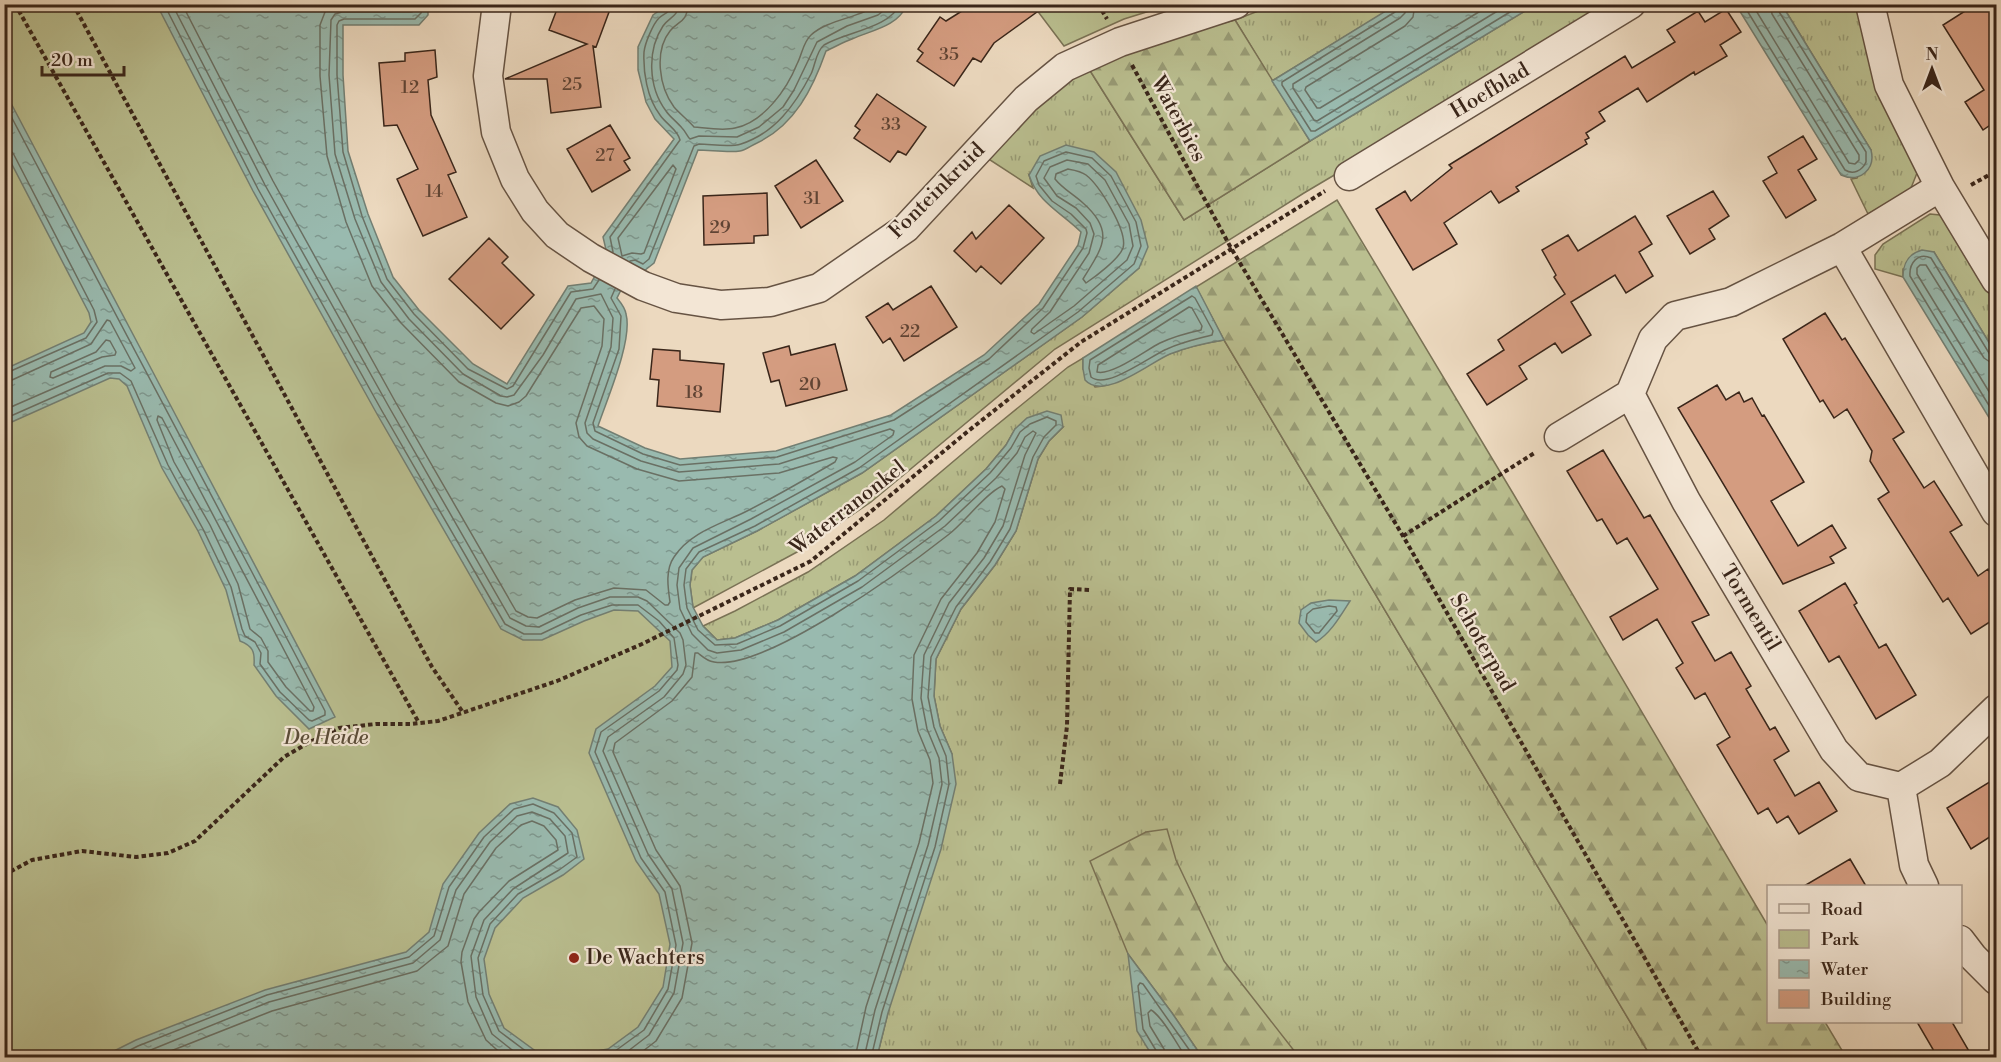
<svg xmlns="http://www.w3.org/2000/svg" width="2001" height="1062" viewBox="0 0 2001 1062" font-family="'Libre Bodoni',serif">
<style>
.grass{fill:url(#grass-tufts);stroke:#7a7255;stroke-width:1.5}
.forest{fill:url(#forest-firs);stroke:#7a7255;stroke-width:1.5}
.park{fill:#babf90;stroke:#7a7255;stroke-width:1.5}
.water{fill:url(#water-ripples);stroke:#737f73;stroke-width:1.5}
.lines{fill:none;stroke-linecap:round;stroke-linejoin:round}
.shore{stroke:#6a7064;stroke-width:1.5}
.building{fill:#d49c80;stroke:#3a261a;stroke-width:1.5}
.minor-casing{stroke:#665343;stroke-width:31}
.path{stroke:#3a261a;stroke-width:4;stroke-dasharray:4.5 3;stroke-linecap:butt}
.minor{stroke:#f3e6d5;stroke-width:28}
.poi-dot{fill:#8f2418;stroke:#f3e6d5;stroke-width:2}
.labels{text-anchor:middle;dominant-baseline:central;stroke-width:4.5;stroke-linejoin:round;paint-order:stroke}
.number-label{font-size:18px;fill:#604434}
.street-label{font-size:21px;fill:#3a261a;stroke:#f3e6d5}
.park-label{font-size:21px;font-style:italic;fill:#5a4c38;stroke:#f3e6d5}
.poi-label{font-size:21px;fill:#3a261a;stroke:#f3e6d5;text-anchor:start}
</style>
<defs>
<pattern id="grass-tufts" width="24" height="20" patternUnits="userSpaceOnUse" patternTransform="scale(1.5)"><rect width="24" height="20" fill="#babf90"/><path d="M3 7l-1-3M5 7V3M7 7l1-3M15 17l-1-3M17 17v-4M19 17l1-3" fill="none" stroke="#989b75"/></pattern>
<pattern id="forest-firs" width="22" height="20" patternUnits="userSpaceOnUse" patternTransform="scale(1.5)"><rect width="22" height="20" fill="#babf90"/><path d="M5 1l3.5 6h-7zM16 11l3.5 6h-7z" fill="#989b75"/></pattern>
<pattern id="water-ripples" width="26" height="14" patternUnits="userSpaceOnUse" patternTransform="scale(1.5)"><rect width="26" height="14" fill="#99baaf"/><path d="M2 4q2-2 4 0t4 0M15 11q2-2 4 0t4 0" fill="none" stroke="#7e978e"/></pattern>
</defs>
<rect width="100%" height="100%" fill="#ecd9bf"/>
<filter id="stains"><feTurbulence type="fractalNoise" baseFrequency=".00333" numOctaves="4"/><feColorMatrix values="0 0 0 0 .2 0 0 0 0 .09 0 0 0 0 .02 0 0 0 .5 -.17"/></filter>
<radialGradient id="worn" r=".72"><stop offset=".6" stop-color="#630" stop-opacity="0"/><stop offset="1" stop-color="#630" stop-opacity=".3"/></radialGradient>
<path class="grass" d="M 1274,5 L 1397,5 L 1272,81 L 1235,20 Z
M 1535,5 L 1616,5 L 1515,68 L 1304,193 L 1055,349 L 871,502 L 797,552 L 693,608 L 690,585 L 692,570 L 703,557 L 757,531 L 862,473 L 1082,317 L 1139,268 L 1029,175 L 1033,188 L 984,156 L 1030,104 L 1089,69 L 1184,220 L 1310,141 Z
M 1782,5 L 1855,5 L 1881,86 L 1912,157 L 1917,173 L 1911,188 L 1898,197 L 1868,214 L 1851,179 L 1857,178 L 1871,150 Z
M 1930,214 L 1940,215 L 1996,291 L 1996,354 L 1934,252 L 1903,269 L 1903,277 L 1875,269 L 1875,255 L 1883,244 Z
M 1224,340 L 1651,1057 L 877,1057 L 952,754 L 940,726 L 934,696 L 936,659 L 961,609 L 995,565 L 1016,531 L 1038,459 L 1049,441 L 1063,427 L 1015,429 L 1006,445 L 986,469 L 936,516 L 855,576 L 778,620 L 735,638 L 717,640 L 703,626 L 735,611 L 808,572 L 884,520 L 987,433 L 1068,367 L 1083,358 L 1083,369 L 1095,387 C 1123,385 1144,365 1169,354 C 1187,347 1205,343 1224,340 Z"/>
<path class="forest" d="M 1235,20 L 1310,141 L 1184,220 L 1089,69 L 1157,40 Z
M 1337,200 L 1514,495 L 1768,926 L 1768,1022 L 1825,1022 L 1846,1057 L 1651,1057 L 1224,340 L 1196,287 Z
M 1167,829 L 1176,860 L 1224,961 L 1299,1057 L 1202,1057 L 1172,1013 L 1128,954 L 1090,861 L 1146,832 Z"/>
<path class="park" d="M 5,5 L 210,5 L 470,448 L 661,573 L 757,846 L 670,1057 L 5,1058 Z
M 1033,5 L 1169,5 L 1124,19 L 1064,46 Z"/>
<path class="water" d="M 669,4 L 907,5 C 897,27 872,30 852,39 C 843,42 835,47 826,51 C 813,88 795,125 757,143 C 752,145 746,150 740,151 C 729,153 710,150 698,150 L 654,263 L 644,271 L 633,266 L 617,298 C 621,303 625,307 626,314 C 633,340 607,399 598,426 L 645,448 L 680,459 L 776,451 L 891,415 L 984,355 L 1039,304 L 1078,245 L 1081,232 C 1061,212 1038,203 1029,175 L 1040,156 L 1066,145 L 1094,152 L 1116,172 L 1141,220 L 1148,247 L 1139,268 L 1082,317 L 862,473 L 757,531 L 703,557 L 692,570 L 690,585 L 693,607 L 703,626 L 717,640 L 735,638 L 778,620 L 855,576 L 936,516 L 986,469 L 1006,445 L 1015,429 L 1027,418 L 1047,411 L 1061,415 L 1063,427 L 1049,441 L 1038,459 L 1016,531 L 995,565 L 961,609 L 936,659 L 934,696 L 940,726 L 952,754 L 956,784 L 941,849 L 888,1013 L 877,1057 L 100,1058 L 136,1040 L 265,990 L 406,952 L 429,932 L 443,884 L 479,833 L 510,804 L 533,798 L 558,807 L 577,830 L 584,859 L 563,875 L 523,898 L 495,928 L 484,959 L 489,994 L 504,1028 L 537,1052 L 575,1055 L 608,1049 L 638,1027 L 663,987 L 670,944 L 659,894 L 636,861 L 589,753 L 596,729 L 655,686 L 672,667 L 670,641 L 638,611 L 614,610 L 584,621 L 542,640 L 523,640 L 501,629 L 377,414 L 253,191 L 157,5 L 428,5 L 428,15 L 419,25 L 343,25 L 343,75 L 348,151 L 368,214 L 393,277 L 419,310 L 473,364 L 507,384 L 568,286 L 591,283 L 607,254 L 603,237 L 674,139 L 655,119 L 646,102 L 638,70 L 638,47 L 653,15 Z
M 1397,4 L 1535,5 L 1310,141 L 1272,81 Z
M 1736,5 L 1782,5 L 1871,150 C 1876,170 1859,183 1841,175 Z
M 4,90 C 113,300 226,507 335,717 L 309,729 L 276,696 L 254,665 C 255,652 253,646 240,641 L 226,590 L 198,531 L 162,468 L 127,386 L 119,379 L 110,378 L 5,425 L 5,369 L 84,333 L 91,322 L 89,313 L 5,151 Z
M 1922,250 L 1934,252 L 1996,354 L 1996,429 L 1903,277 C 1903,263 1908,254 1922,250 Z
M 1196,286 L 1224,340 C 1205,343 1188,347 1170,354 C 1149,363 1104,401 1085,380 L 1083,369 L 1083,358 Z
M 1329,600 L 1350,601 C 1341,615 1331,633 1316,642 L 1308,635 L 1299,623 L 1301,610 L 1311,603 Z
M 1128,954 L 1172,1013 L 1202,1057 L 1153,1057 L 1137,1031 Z"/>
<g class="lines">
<path class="shore" d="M 164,4 L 258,189 L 382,411 L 505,624 L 524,634 L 541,634 L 581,615 L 612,605 L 638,605 L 659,621 L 674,638 L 678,665 L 677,670 L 659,691 L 601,732 L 595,752 L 641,858 L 665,892 L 676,945 L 668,989 L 644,1030 L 611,1054 L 596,1058
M 172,4 L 265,185 L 389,407 L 510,618 L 526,626 L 539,627 L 578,608 L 610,597 L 638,597 L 647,601 L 680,633 L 683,640 L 686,665 L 683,674 L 664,697 L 608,737 L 603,751 L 648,854 L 672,889 L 683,943 L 674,993 L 649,1035 L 619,1058
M 182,4 L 273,181 L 396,403 L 516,611 L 528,617 L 537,618 L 575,600 L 614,588 L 646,590 L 665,605 L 668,605 L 670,602 C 668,588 665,570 674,557 C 690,532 721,524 747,511 C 777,496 806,479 835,462 L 837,458 L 833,457 L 779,473 L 679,481 L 637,469 L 587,446 L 579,437 L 576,423 L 602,346 L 604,319 L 594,306 L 581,308 L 526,396 L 519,402 L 508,406 L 496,403 L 459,382 L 401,323 L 372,286 L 346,222 L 327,156 L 320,76 L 320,25 L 325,12 L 335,4
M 415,4 L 414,9 L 412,12 L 342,12 L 335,14 L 331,20 L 329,75 L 335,154 L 355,219 L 381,282 L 409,319 L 463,374 L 501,396 L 507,397 L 514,395 L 543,355 L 576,299 L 601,294 L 613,318 L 611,347 L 585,423 L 587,433 L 593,439 L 641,461 L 679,472 L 779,464 L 890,429 L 894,431 L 893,435 L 855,462 L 751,519 L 693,548 L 679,568 L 677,585 L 680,609 L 692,634 L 708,650 L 717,653 L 741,650 L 784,632 L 862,587 L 945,526 L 996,478 L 1017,453 L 1025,437 L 1033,431 L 1036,433 L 1025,455 L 1003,526 L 984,558 L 949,603 L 924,655 L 921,698 L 927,729 L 939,758 L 942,784 L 928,845 L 875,1010 L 864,1058
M 423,4 L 421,13 L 415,19 L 344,19 L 339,21 L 337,25 L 337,75 L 343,152 L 362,216 L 387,279 L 414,314 L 468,369 L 507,389 L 513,386 L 571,292 L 593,289 L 599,280
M 679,4 C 678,17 669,17 663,26 C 647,50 648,87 666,111 C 670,117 677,122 682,128 C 686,132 687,136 690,139 L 699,136 L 737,137 L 759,127 L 783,107 L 794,90 L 817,42 L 847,26 L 878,15 L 892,4
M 688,4 C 687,23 679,20 670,31 C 654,51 659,87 674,107 C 680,114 688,120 694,127 C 706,128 723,131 735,128 C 764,122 787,89 797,64 C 802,55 803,42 811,35 C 828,19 861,18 878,4
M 1399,4 L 1395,12 L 1282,82 L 1282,85 L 1311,131 L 1315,131 L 1523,4
M 1406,4 L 1405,13 L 1400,18 L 1293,84 L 1293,88 L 1314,120 L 1317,121 L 1509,4
M 1415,4 L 1413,17 L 1405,26 L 1306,87 L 1305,90 L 1317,108 L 1320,108 L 1492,4
M 1743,4 L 1845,170 C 1853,175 1862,171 1866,162 L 1866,152 L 1778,10 L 1777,4
M 1752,4 L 1849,163 L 1855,164 L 1859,160 L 1859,155 L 1772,14 L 1770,4
M 4,103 C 110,307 219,508 325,711 L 325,715 L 312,721 L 309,720 L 280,692 L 260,664 L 261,653 L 255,642 L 245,636 L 242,629 L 231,587 L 203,529 L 168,465 L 131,381 L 120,373 L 108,373 L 4,419
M 4,149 L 9,150 L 13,153 L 94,310 L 97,322 L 86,338 L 4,374
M 1067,160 L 1088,164 L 1105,180 L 1129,224 L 1133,246 L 1127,260 L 1074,306 L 1034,334 L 1031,332 L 1032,329 L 1050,312 L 1089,253 L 1094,234 L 1090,223 L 1076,208 L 1057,196 L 1044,178 L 1050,167 Z
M 673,165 L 676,169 L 644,253 L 641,254 L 632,253 L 622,256 L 618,238 Z
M 1068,169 C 1074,170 1081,171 1086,175 C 1099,185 1128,231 1123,248 C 1119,259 1095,277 1086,283 L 1083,279 C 1102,248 1116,232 1083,203 C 1073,194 1063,189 1055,179 L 1056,174 Z
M 613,252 L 610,237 L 680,140 C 678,130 666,124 660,115 C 647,98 643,72 644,52 C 645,43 653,24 659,18 C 665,13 670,13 671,4
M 630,261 L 635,260 L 643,264 L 649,259 L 694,146 L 699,144 C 711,144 729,148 741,144 C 775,133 795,105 811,74 C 815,66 816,51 824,45 C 845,32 890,28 900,4
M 615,289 L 611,298 L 621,316 L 619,349 L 593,423 L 595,431 L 643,454 L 680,465 L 777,457 L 894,420 L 989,359 L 1043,308 L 1083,248 L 1087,233 L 1086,229 L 1071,214 L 1052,201 L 1039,185 L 1036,176 L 1044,161 L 1066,152 L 1092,158 L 1111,176 L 1136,222 L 1141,246 L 1134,264 L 1078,312 L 859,468 L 755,526 L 699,552 L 686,569 L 684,585 L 687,608 L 698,630 L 715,645 L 737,644 L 780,626 L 858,581 L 939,521 L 990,473 L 1011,448 L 1020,432 L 1030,424 L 1047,417 L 1056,421 L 1056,425 L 1044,437 L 1033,457 L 1010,529 L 990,562 L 956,607 L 931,657 L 928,697 L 934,727 L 946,756 L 949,784 L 935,847 L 882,1012 L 871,1058
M 1192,296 L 1195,298 L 1213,331 L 1212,335 C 1197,339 1182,342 1167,349 C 1150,356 1107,390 1091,377 L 1089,368 L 1090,360 Z
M 1189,307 L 1192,308 L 1202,326 L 1201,330 C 1187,333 1173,337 1160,343 C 1146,350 1112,376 1097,372 L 1098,365 Z
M 106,340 L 110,341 L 116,352 L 115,355 L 102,357 L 53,378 L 50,377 L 51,372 L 96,352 Z
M 1996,356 L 1989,353 L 1931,258 C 1918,252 1909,263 1910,276 L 1996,417
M 1996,363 L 1990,362 L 1984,358 L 1926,265 L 1920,265 L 1917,268 L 1917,274 L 1996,403
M 4,381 L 12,380 L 91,344 L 107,320 L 110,321 L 135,368 L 131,371 L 121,366 L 105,366 L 4,410
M 158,416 L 162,418 L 314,707 L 313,711 L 310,711 L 286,687 L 268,662 L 268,651 L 261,638 L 250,629 L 238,584 L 210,525 L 174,462 L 157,420 Z
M 1329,606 L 1336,607 L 1337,611 L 1319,633 L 1315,633 L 1306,622 L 1307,614 L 1313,609 Z
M 114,1058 L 138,1046 L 267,995 L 409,957 L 434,936 L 449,887 L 484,837 L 514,809 L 533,804 L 554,813 L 572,833 L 577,857 L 559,870 L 518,894 L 490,924 L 478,958 L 483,995 L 499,1031 L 535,1058
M 131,1058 L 269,1002 L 413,963 L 440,940 L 456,890 L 490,842 L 517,816 L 532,812 L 550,819 L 565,836 L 568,853 L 513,889 L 484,920 L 471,956 L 476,997 L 492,1034 L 522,1058
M 153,1058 L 272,1011 L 417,971 L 448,946 L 464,894 L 496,848 L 521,825 L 532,821 L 544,826 L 556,840 L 558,850 L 509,881 L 479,912 L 474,919 L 462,952 L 461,962 L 468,1002 L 486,1040 L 506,1058
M 634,1058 L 656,1041 L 682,998 L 692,943 L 680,886 L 656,850 L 613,752 L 615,743 L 672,701 L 692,677 L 695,653 L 698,653 C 703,657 707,661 714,662 C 765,671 906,568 948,535 C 965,522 985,494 1002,486 L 1005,489 L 995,522 L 977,553 L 941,599 L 914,655 L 912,699 L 918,731 L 930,760 L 933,783 L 919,843 L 866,1007 L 855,1058
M 1158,1058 L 1157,1052 L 1143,1029 L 1138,986 L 1140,983 L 1143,984 L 1195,1058
M 1165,1058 L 1164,1049 L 1150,1026 L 1148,1013 L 1151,1010 C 1162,1016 1178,1045 1186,1058"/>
</g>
<path class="building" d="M 559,4 L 612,4 L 596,47 L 593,46 L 601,107 L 551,113 L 547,79 L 505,79 L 587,44 L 549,30 Z
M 973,4 L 1048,4 L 994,43 L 981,62 L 973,58 L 954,86 L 917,61 L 923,53 L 918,49 L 940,17 L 946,21 Z
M 1976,4 L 1989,4 L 1996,16 L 1996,121 L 1983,130 L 1965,102 L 1984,90 L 1943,25 Z
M 1726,9 L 1741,32 L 1720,45 L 1727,56 L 1695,75 L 1694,72 L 1647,102 L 1638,88 L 1599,112 L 1605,121 L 1586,133 L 1589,138 L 1585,140 L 1587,144 L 1516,187 L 1519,191 L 1499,203 L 1491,191 L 1444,223 L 1457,244 L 1413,270 L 1376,209 L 1405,191 L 1411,201 L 1452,168 L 1449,165 L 1625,56 L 1632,68 L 1675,42 L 1667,30 L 1698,11 L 1705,22 Z
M 435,50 L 437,77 L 428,80 L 431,115 L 456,172 L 448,175 L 467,217 L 423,236 L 397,179 L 418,169 L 397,125 L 384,126 L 379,63 L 405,61 L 405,53 Z
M 877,94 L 926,127 L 906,155 L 898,151 L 890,162 L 854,138 L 860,130 L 855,126 Z
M 610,125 L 630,158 L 624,161 L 630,170 L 592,192 L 567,149 Z
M 1803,136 L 1817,159 L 1798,170 L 1816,200 L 1786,218 L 1763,181 L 1777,173 L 1768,157 Z
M 816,160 L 843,201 L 801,228 L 775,186 Z
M 1713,191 L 1729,216 L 1709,229 L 1715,239 L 1690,254 L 1667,216 Z
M 767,193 L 768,235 L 754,236 L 754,243 L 704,245 L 703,196 Z
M 1009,205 L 1044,238 L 1001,284 L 981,266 L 976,272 L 954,251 L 972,232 L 976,239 Z
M 1635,216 L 1652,244 L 1639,252 L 1653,276 L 1626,293 L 1615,275 L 1571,302 L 1591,335 L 1562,353 L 1555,343 L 1519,366 L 1527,379 L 1487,405 L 1467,374 L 1504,350 L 1498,340 L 1565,294 L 1554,277 L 1556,275 L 1542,250 L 1568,235 L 1578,251 Z
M 489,238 L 508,257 L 502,263 L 534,295 L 501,329 L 449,279 Z
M 931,286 L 957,327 L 904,361 L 890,338 L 883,343 L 866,317 L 888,303 L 893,310 Z
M 1825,313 L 1842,340 L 1845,338 L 1904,432 L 1893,439 L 1924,488 L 1934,481 L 1962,525 L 1950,532 L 1978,576 L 1988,569 L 1996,582 L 1996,618 L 1971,634 L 1948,598 L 1943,602 L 1878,499 L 1889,492 L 1870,461 L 1872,451 L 1847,409 L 1834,418 L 1823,400 L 1820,402 L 1783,339 Z
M 835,344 L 847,390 L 786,406 L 779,380 L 771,382 L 763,353 L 789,346 L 791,355 Z
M 653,349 L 680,351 L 680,360 L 724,364 L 720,412 L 657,406 L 659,380 L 650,379 Z
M 1717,385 L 1726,400 L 1739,392 L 1744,402 L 1752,398 L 1762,416 L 1764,415 L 1804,482 L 1771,501 L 1798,546 L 1832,525 L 1846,548 L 1830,557 L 1834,563 L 1783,584 L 1678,408 Z
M 1603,450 L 1644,518 L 1650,515 L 1709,615 L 1692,622 L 1715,661 L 1731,652 L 1751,686 L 1746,689 L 1770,730 L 1775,727 L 1789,751 L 1774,760 L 1795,796 L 1819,782 L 1837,811 L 1799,834 L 1788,816 L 1777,823 L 1768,808 L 1758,814 L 1717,745 L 1730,737 L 1705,693 L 1695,699 L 1676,668 L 1683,663 L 1657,619 L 1623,640 L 1610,617 L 1658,589 L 1627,538 L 1617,544 L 1602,519 L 1597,521 L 1567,471 Z
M 1845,583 L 1857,603 L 1854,605 L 1879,648 L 1886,644 L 1916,695 L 1876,719 L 1839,656 L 1829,662 L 1799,611 Z
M 1996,778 L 1996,833 L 1971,849 L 1947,808 Z
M 1850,859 L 1866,886 L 1804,886 Z
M 1917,1022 L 1952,1022 L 1973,1058 L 1938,1058 Z"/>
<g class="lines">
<defs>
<path id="minor" d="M 497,4 L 488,76 L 496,132 L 515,179 L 535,211 L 557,235 L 591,258 L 643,286 L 676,298 L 721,305 L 770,302 L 819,288 L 906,228 L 1026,99 L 1065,67 L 1120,42 L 1236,4
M 1870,4 L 1889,85 L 1940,187 L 1996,280
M 1349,176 L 1631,4
M 1842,247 L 1996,512
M 1630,394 L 1686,501 L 1834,750 L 1859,777 L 1901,787 L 1914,865 L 1924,886
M 1559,437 L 1630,394 L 1653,339 L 1675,316 L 1731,302 L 1842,247 L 1940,187
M 1901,787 L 1940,763 L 1996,709
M 1960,940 L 1973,957 L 1996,980"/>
</defs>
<use href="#minor" class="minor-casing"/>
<path class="path" d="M 15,4 L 419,723
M 73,4 L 432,667 L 462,711
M 1098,4 L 1107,19
M 1132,65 L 1231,248 L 1403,536 L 1702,1058
M 1971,185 L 1996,171
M 1403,536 L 1536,452
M 1060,784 L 1067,726 L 1070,589 L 1091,590
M 4,875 L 32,860 L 82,851 L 136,857 L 168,853 L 195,841 L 284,757 L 310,742 L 339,728 L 376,724 L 411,724 L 438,721 L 557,681 L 642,644 L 811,561 L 967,432 L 1081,342 L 1325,191"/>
<use href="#minor" class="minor"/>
</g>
<circle class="poi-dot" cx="574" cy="958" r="6"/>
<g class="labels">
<g class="number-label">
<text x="949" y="54">35</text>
<text x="572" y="84">25</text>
<text x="410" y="87">12</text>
<text x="891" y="124">33</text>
<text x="605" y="155">27</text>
<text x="434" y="191">14</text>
<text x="812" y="198">31</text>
<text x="720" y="227">29</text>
<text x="910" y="331">22</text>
<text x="810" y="384">20</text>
<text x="694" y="392">18</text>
</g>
<g class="street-label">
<text transform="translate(1490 91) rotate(-31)">Hoefblad</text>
<text transform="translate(1178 119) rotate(62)">Waterbies</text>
<text transform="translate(937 191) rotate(-45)">Fonteinkruid</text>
<text transform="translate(848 508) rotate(-38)">Waterranonkel</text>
<text transform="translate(1750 608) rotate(59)">Tormentil</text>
<text transform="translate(1482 643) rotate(60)">Schoterpad</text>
</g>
<g class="park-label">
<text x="326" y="738">De Heide</text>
</g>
<g class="poi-label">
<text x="586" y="958">De Wachters</text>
</g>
</g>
<rect width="2001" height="1062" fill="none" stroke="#ecd9bf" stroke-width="24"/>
<rect x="6" y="6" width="1989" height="1050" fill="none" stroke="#3a261a" stroke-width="3"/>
<rect x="12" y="12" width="1977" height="1038" fill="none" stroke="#3a261a" stroke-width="1.5"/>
<rect x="1767" y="885" width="195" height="138" fill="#f3e6d5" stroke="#a9998a" stroke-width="1.5"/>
<rect x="1779" y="904" width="30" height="9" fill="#f3e6d5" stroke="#a9998a" stroke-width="1.5"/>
<text x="1821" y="915" font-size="18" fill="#3a261a">Road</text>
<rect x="1779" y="930" width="30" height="18" fill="#babf90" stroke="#a9998a" stroke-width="1.5"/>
<text x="1821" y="945" font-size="18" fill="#3a261a">Park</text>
<rect x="1779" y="960" width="30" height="18" fill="url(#water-ripples)" stroke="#a9998a" stroke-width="1.5"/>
<text x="1821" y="975" font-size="18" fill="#3a261a">Water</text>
<rect x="1779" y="990" width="30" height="18" fill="#d49c80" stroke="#a9998a" stroke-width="1.5"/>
<text x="1821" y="1005" font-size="18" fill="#3a261a">Building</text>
<g transform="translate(1932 69)" stroke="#f3e6d5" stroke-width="4.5" paint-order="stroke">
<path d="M0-4.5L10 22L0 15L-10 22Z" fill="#3a261a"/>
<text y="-9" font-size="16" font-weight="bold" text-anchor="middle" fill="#3a261a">N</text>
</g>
<path d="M42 66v9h82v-9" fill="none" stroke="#3a261a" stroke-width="3"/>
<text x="51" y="66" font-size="18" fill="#3a261a" stroke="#f3e6d5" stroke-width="4.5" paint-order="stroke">20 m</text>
<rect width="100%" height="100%" filter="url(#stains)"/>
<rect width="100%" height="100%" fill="url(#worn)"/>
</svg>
